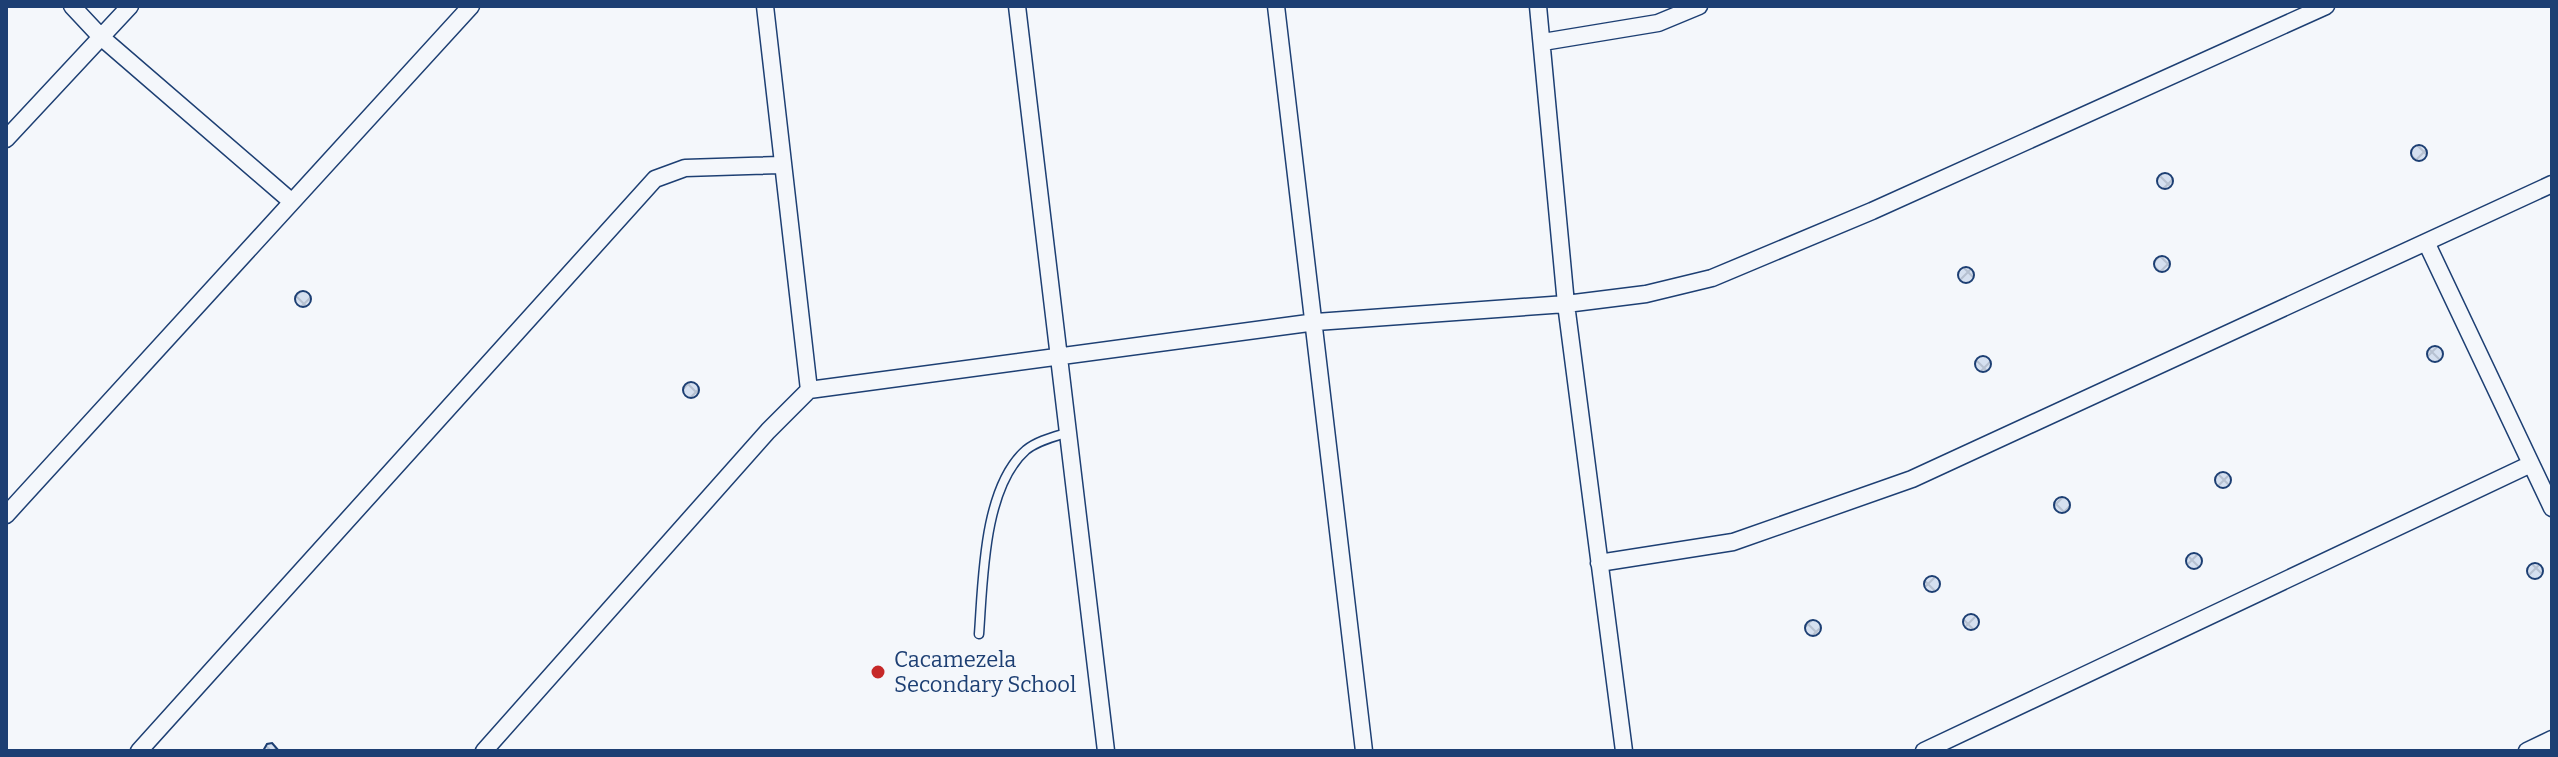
<svg xmlns="http://www.w3.org/2000/svg" width="2558" height="757" viewBox="0 0 2558 757" font-family="Bitter,serif">
<style>
.building{fill:url(#building-cross-hatch);stroke:#1d3f73;stroke-width:2}
.lines{fill:none;stroke-linecap:round;stroke-linejoin:round}
.lane-casing{stroke:#1d3f73;stroke-width:11}
.street-casing{stroke:#1d3f73;stroke-width:19}
.lane{stroke:#f4f7fb;stroke-width:8}
.street{stroke:#f4f7fb;stroke-width:16}
.poi-dot{fill:#c62828;stroke:#f4f7fb;stroke-width:3}
.labels{text-anchor:middle;dominant-baseline:central;stroke-width:6;stroke-linejoin:round;paint-order:stroke}
.poi-label{font-size:22px;fill:#1d3f73;stroke:#f4f7fb;text-anchor:start}
</style>
<defs>
<pattern id="building-cross-hatch" width="8" height="8" patternUnits="userSpaceOnUse" patternTransform="scale(2)"><rect width="8" height="8" fill="#d5e0f0"/><path d="M0 0l8 8M0 8l8-8" fill="none" stroke="#b6c1d1"/></pattern>
</defs>
<rect width="100%" height="100%" fill="#f4f7fb"/>
<path class="building" d="M2411 153a8 8 0 1 1 16 0a8 8 0 1 1-16 0Z
M2157 181a8 8 0 1 1 16 0a8 8 0 1 1-16 0Z
M2154 264a8 8 0 1 1 16 0a8 8 0 1 1-16 0Z
M1958 275a8 8 0 1 1 16 0a8 8 0 1 1-16 0Z
M295 299a8 8 0 1 1 16 0a8 8 0 1 1-16 0Z
M2427 354a8 8 0 1 1 16 0a8 8 0 1 1-16 0Z
M1975 364a8 8 0 1 1 16 0a8 8 0 1 1-16 0Z
M683 390a8 8 0 1 1 16 0a8 8 0 1 1-16 0Z
M2215 480a8 8 0 1 1 16 0a8 8 0 1 1-16 0Z
M2054 505a8 8 0 1 1 16 0a8 8 0 1 1-16 0Z
M2186 561a8 8 0 1 1 16 0a8 8 0 1 1-16 0Z
M2527 571a8 8 0 1 1 16 0a8 8 0 1 1-16 0Z
M1924 584a8 8 0 1 1 16 0a8 8 0 1 1-16 0Z
M1963 622a8 8 0 1 1 16 0a8 8 0 1 1-16 0Z
M1805 628a8 8 0 1 1 16 0a8 8 0 1 1-16 0Z
M 272,743 L 279,751 L 263,751 L 267,744 Z"/>
<g class="lines">
<defs>
<path id="lane" d="M 979,634 C 983,581 983,488 1026,450 C 1037,441 1053,437 1066,433"/>
<path id="street" d="M 72,6 L 101,37 L 292,202
M 765,6 L 809,390
M 1017,6 L 1106,751
M 1276,6 L 1364,751
M 1538,6 L 1566,304 L 1624,751
M 1543,42 L 1658,23 L 1699,6
M 6,139 L 130,6
M 2427,244 L 2552,508
M 6,515 L 471,6
M 1599,563 L 1733,542 L 1912,479 L 2552,184
M 139,751 L 655,179 L 685,168 L 781,165
M 484,751 L 768,431 L 809,390 L 1316,322 L 1566,304 L 1646,294 L 1712,278 L 1872,211 L 2326,6
M 1924,751 L 2531,464
M 2527,751 L 2552,739"/>
</defs>
<use href="#lane" class="lane-casing"/>
<use href="#street" class="street-casing"/>
<use href="#lane" class="lane"/>
<use href="#street" class="street"/>
</g>
<circle class="poi-dot" cx="878" cy="672" r="8"/>
<g class="labels">
<g class="poi-label">
<text x="894" y="659">Cacamezela<tspan x="894" dy="25">Secondary School</tspan></text>
</g>
</g>
<rect width="2558" height="757" fill="none" stroke="#1d3f73" stroke-width="16"/>
</svg>
